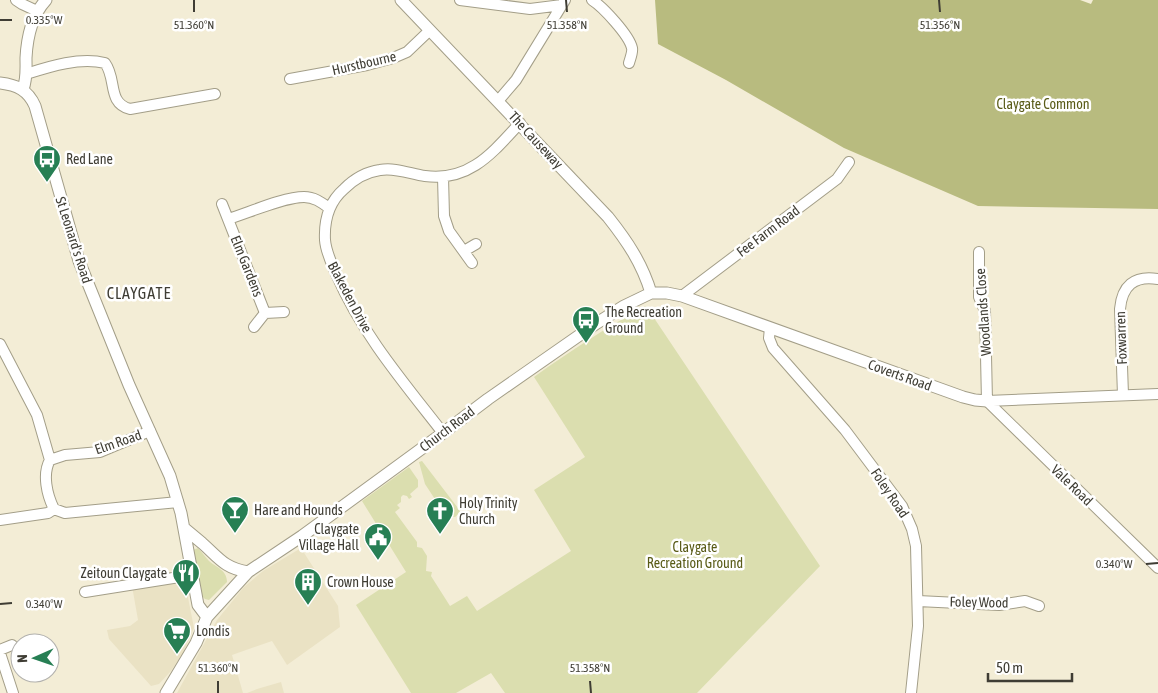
<svg xmlns="http://www.w3.org/2000/svg" width="1158" height="693" viewBox="0 0 1158 693" font-family="'Asap Condensed',sans-serif">
<style>
.built{fill:#eae2c4}
.green{fill:#dbdeaf}
.forest{fill:#b8bb7f}
.lines{fill:none;stroke-linecap:round;stroke-linejoin:round}
.minor-casing{stroke:#a39e88;stroke-width:12}
.tertiary-casing{stroke:#a39e88;stroke-width:13}
.minor{stroke:#fff;stroke-width:10}
.tertiary{stroke:#fff;stroke-width:11}
.ticks{fill:none;stroke:#3f3d34;stroke-width:2}
.labels{text-anchor:middle;dominant-baseline:central;stroke-width:5;stroke-linejoin:round;paint-order:stroke}
.street-label{font-size:14px;fill:#3f3d34;stroke:#fff}
.park-label{font-size:14px;fill:#595b17;stroke:#fff}
.poi-label{font-size:14px;fill:#3f3d34;stroke:#fff;text-anchor:start}
.quarter-label{font-size:16px;letter-spacing:1px;fill:#3f3d34;stroke:#fff}
.ticks-label{font-size:12px;text-anchor:middle;fill:#3f3d34;stroke:#fff;stroke-width:5;stroke-linejoin:round;paint-order:stroke}
</style>
<rect width="100%" height="100%" fill="#f3edd6"/>
<path class="built" d="M 301,548 L 338,606 L 340,627 L 287,665 L 272,641 L 232,655 L 243,693 L 177,693 L 217,620 L 244,587 L 263,571 Z
M 184,577 L 194,628 L 183,653 L 171,671 L 159,684 L 151,686 L 109,639 L 107,630 L 130,626 L 138,620 L 132,586 Z
M 281,682 L 284,693 L 247,693 L 257,689 Z"/>
<path class="green" d="M 646,306 L 820,566 L 697,693 L 505,693 L 491,673 L 456,693 L 411,693 L 356,605 L 406,572 L 362,501 L 409,467 L 418,480 L 418,487 L 410,494 L 412,497 L 409,499 L 407,496 L 403,495 L 401,497 L 401,502 L 397,505 L 400,508 L 395,512 L 417,542 L 417,547 L 422,548 L 427,556 L 426,571 L 432,572 L 431,576 L 450,606 L 467,596 L 477,611 L 571,551 L 534,490 L 585,457 L 534,377 C 570,351 607,327 646,306 Z
M 422,461 L 461,512 L 455,517 L 446,516 L 425,484 L 419,462 Z
M 198,548 C 202,552 205,557 209,561 C 217,568 227,570 227,582 L 209,600 L 205,599 L 202,596 L 193,550 Z"/>
<path class="forest" d="M 655,0 L 1080,0 L 1091,4 L 1093,0 L 1158,0 L 1158,209 L 978,206 L 844,148 L 726,80 L 658,44 Z"/>
<g class="lines">
<defs>
<path id="minor" d="M 16,0 L 22,4 L 37,11
M 460,0 L 530,9 L 562,5
M 592,0 C 603,7 629,35 632,48 C 633,52 630,59 629,63
M 26,74 C 51,66 80,57 105,63 C 117,79 107,103 130,109 L 215,94
M 290,79 L 367,65 L 393,58 L 407,52 L 429,31
M 498,101 L 516,80 L 565,0
M 443,177 L 444,216 L 449,231 L 472,263
M 222,204 L 265,313
M 228,219 C 248,213 284,197 304,197 C 314,197 321,202 329,208
M 464,251 L 476,244
M 979,252 L 979,297 L 985,311 L 987,401
M 682,296 L 837,179 L 849,162
M 254,327 L 265,313 L 284,312
M 770,328 L 769,338 L 773,348 L 845,430 L 902,506 L 912,529 L 916,546 L 918,626 L 911,693
M 0,344 L 37,415 L 50,460
M 1123,395 L 1120,309 C 1122,286 1134,275 1158,279
M 987,401 L 1158,568
M 987,401 L 1158,394
M 150,431 L 100,452 L 65,455 L 50,460 C 42,474 47,495 54,509 L 65,513 L 178,502
M 443,433 C 405,384 362,334 337,276 C 332,264 326,253 325,240 C 324,220 329,202 344,189 C 354,179 366,172 380,170 C 395,167 411,174 425,176 C 470,182 493,152 520,123
M 0,520 L 48,513 L 54,509
M 85,592 L 192,575
M 918,601 L 999,605 L 1025,601 L 1039,606
M 0,650 L 12,645
M 0,653 L 13,693"/>
<path id="tertiary" d="M 401,0 L 608,217 C 627,241 642,263 651,293
M 0,83 C 17,85 28,90 35,106 L 79,261 L 129,385 L 170,476 L 181,513 L 198,605 L 207,617
M 23,89 C 27,79 26,69 26,58 C 27,38 32,15 46,0
M 184,528 C 190,533 196,538 202,543 C 219,558 224,568 248,572
M 166,693 L 196,643 L 207,617 L 248,572 L 302,536 L 443,433 L 488,399 L 597,323 L 624,306 L 651,293 L 667,293 L 682,296 L 963,397 L 975,400 L 987,401"/>
</defs>
<use href="#minor" class="minor-casing"/>
<use href="#tertiary" class="tertiary-casing"/>
<use href="#minor" class="minor"/>
<use href="#tertiary" class="tertiary"/>
</g>
<path class="ticks" d="M 194,0 L 194,12M 566,0 L 567,12M 939,0 L 940,12M 0,20 L 12,20M 1146,564 L 1158,563M 0,604 L 12,603M 218,681 L 218,693M 590,681 L 591,693"/>
<defs>
<symbol id="bus-pin" viewBox="-11 -11 22 30"><path d="M0 17L-7.5 6A9.5 9.5 0 1 1 7.5 6Z" fill="#277f54" stroke="#fff"/><path d="M-5-6H5V4H4V6H2V4H-2V6H-4V4H-5ZM-3.5-4V0h7V-4ZM-3.5 1.2v1.5H-2V1.2ZM2 1.2v1.5H3.5V1.2Z" fill="#fff"/></symbol>
<symbol id="bar-pin" viewBox="-11 -11 22 30"><path d="M0 17L-7.5 6A9.5 9.5 0 1 1 7.5 6Z" fill="#277f54" stroke="#fff"/><path d="M-6-5H6L.8 .8V4.5H3.5V6h-7V4.5H-.8V.8Z" fill="#fff"/></symbol>
<symbol id="church-pin" viewBox="-11 -11 22 30"><path d="M0 17L-7.5 6A9.5 9.5 0 1 1 7.5 6Z" fill="#277f54" stroke="#fff"/><path d="M-1.2-6h2.4v3.5h3.3v2.4h-3.3V6h-2.4V-.1h-3.3v-2.4h3.3Z" fill="#fff"/></symbol>
<symbol id="civic-pin" viewBox="-11 -11 22 30"><path d="M0 17L-7.5 6A9.5 9.5 0 1 1 7.5 6Z" fill="#277f54" stroke="#fff"/><path d="M-.6-6.5H3V-4.5H.6V-3L4-1V1h2V6H-6V1h2V-1L-.6-3ZM-1.2 2.5V6h2.4V2.5Z" fill="#fff"/></symbol>
<symbol id="restaurant-pin" viewBox="-11 -11 22 30"><path d="M0 17L-7.5 6A9.5 9.5 0 1 1 7.5 6Z" fill="#277f54" stroke="#fff"/><path d="M-5-6h1v4h1v-4h1v4h1v-4h1v5L-1.5 .5V6h-2V.5L-5-1ZM5-6V6H3V1.5H1.5Q1.5-4 5-6Z" fill="#fff"/></symbol>
<symbol id="building-pin" viewBox="-11 -11 22 30"><path d="M0 17L-7.5 6A9.5 9.5 0 1 1 7.5 6Z" fill="#277f54" stroke="#fff"/><path d="M-4-6H4V6H1V3H-1V6H-4ZM-2.5-4.3h1.7v1.8h-1.7ZM.8-4.3h1.7v1.8H.8ZM-2.5-1h1.7V.8h-1.7ZM.8-1h1.7V.8H.8Z" fill="#fff"/></symbol>
<symbol id="supermarket-pin" viewBox="-11 -11 22 30"><path d="M0 17L-7.5 6A9.5 9.5 0 1 1 7.5 6Z" fill="#277f54" stroke="#fff"/><path d="M-6-5.5h2.5l.6 2H6L4.5 2H-2.5L-4.4-4H-6ZM-1.5 3.2a1.3 1.3 0 1 0 .1 0ZM3 3.2a1.3 1.3 0 1 0 .1 0Z" fill="#fff"/></symbol>
</defs>
<g fill-rule="evenodd">
<use href="#bus-pin" x="31" y="143" width="32" height="43"/>
<use href="#bus-pin" x="570" y="304" width="32" height="43"/>
<use href="#bar-pin" x="219" y="494" width="32" height="43"/>
<use href="#church-pin" x="424" y="495" width="32" height="43"/>
<use href="#civic-pin" x="362" y="521" width="32" height="43"/>
<use href="#restaurant-pin" x="170" y="557" width="32" height="43"/>
<use href="#building-pin" x="292" y="566" width="32" height="43"/>
<use href="#supermarket-pin" x="161" y="615" width="32" height="43"/>
</g>
<g class="labels">
<g class="street-label">
<text transform="translate(364 63) rotate(-13)">Hurstbourne</text>
<text transform="translate(536 140) rotate(47)">The Causeway</text>
<text transform="translate(768 231) rotate(-37)">Fee Farm Road</text>
<text transform="translate(74 240) rotate(72)">St Leonard's Road</text>
<text transform="translate(247 266) rotate(68)">Elm Gardens</text>
<text transform="translate(350 297) rotate(62)">Blakeden Drive</text>
<text transform="translate(983 312) rotate(-94)">Woodlands Close</text>
<text transform="translate(1121 338) rotate(-92)">Foxwarren</text>
<text transform="translate(900 375) rotate(20)">Coverts Road</text>
<text transform="translate(447 429) rotate(-37)">Church Road</text>
<text transform="translate(118 442) rotate(-19)">Elm Road</text>
<text transform="translate(1072 485) rotate(44)">Vale Road</text>
<text transform="translate(890 493) rotate(56)">Foley Road</text>
<text transform="translate(979 602) rotate(1)">Foley Wood</text>
</g>
<g class="park-label">
<text x="1043" y="104">Claygate Common</text>
<text x="695" y="547">Claygate<tspan x="695" dy="16">Recreation Ground</tspan></text>
</g>
<g class="poi-label">
<text x="66" y="159">Red Lane</text>
<text x="605" y="312">The Recreation<tspan x="605" dy="16">Ground</tspan></text>
<text x="459" y="503">Holy Trinity<tspan x="459" dy="16">Church</tspan></text>
<text x="254" y="510">Hare and Hounds</text>
<text x="359" y="529" text-anchor="end">Claygate<tspan x="359" dy="16">Village Hall</tspan></text>
<text x="167" y="573" text-anchor="end">Zeitoun Claygate</text>
<text x="327" y="582">Crown House</text>
<text x="196" y="631">Londis</text>
</g>
<g class="quarter-label">
<text x="139" y="293">CLAYGATE</text>
</g>
</g>
<g class="ticks-label">
<text x="44" y="24">0.335°W</text>
<text x="194" y="29">51.360°N</text>
<text x="567" y="29">51.358°N</text>
<text x="940" y="29">51.356°N</text>
<text x="1114" y="568">0.340°W</text>
<text x="44" y="608">0.340°W</text>
<text x="218" y="672">51.360°N</text>
<text x="590" y="672">51.358°N</text>
</g>
<g transform="translate(35 658) rotate(268)"><circle r="24" fill="#ffffff" stroke="#b2b1ae"/>
<path d="M0-4L9 19L0 12L-9 19Z" fill="#277f54"/>
<text y="-8" font-size="14" font-weight="bold" text-anchor="middle" fill="#3f3d34">N</text>
</g>
<path d="M988 673v8h84v-8" fill="none" stroke="#3f3d34" stroke-width="2.5"/>
<text x="996" y="673" font-size="15" fill="#3f3d34" stroke="#ffffff" stroke-width="4" paint-order="stroke">50 m</text>
</svg>
